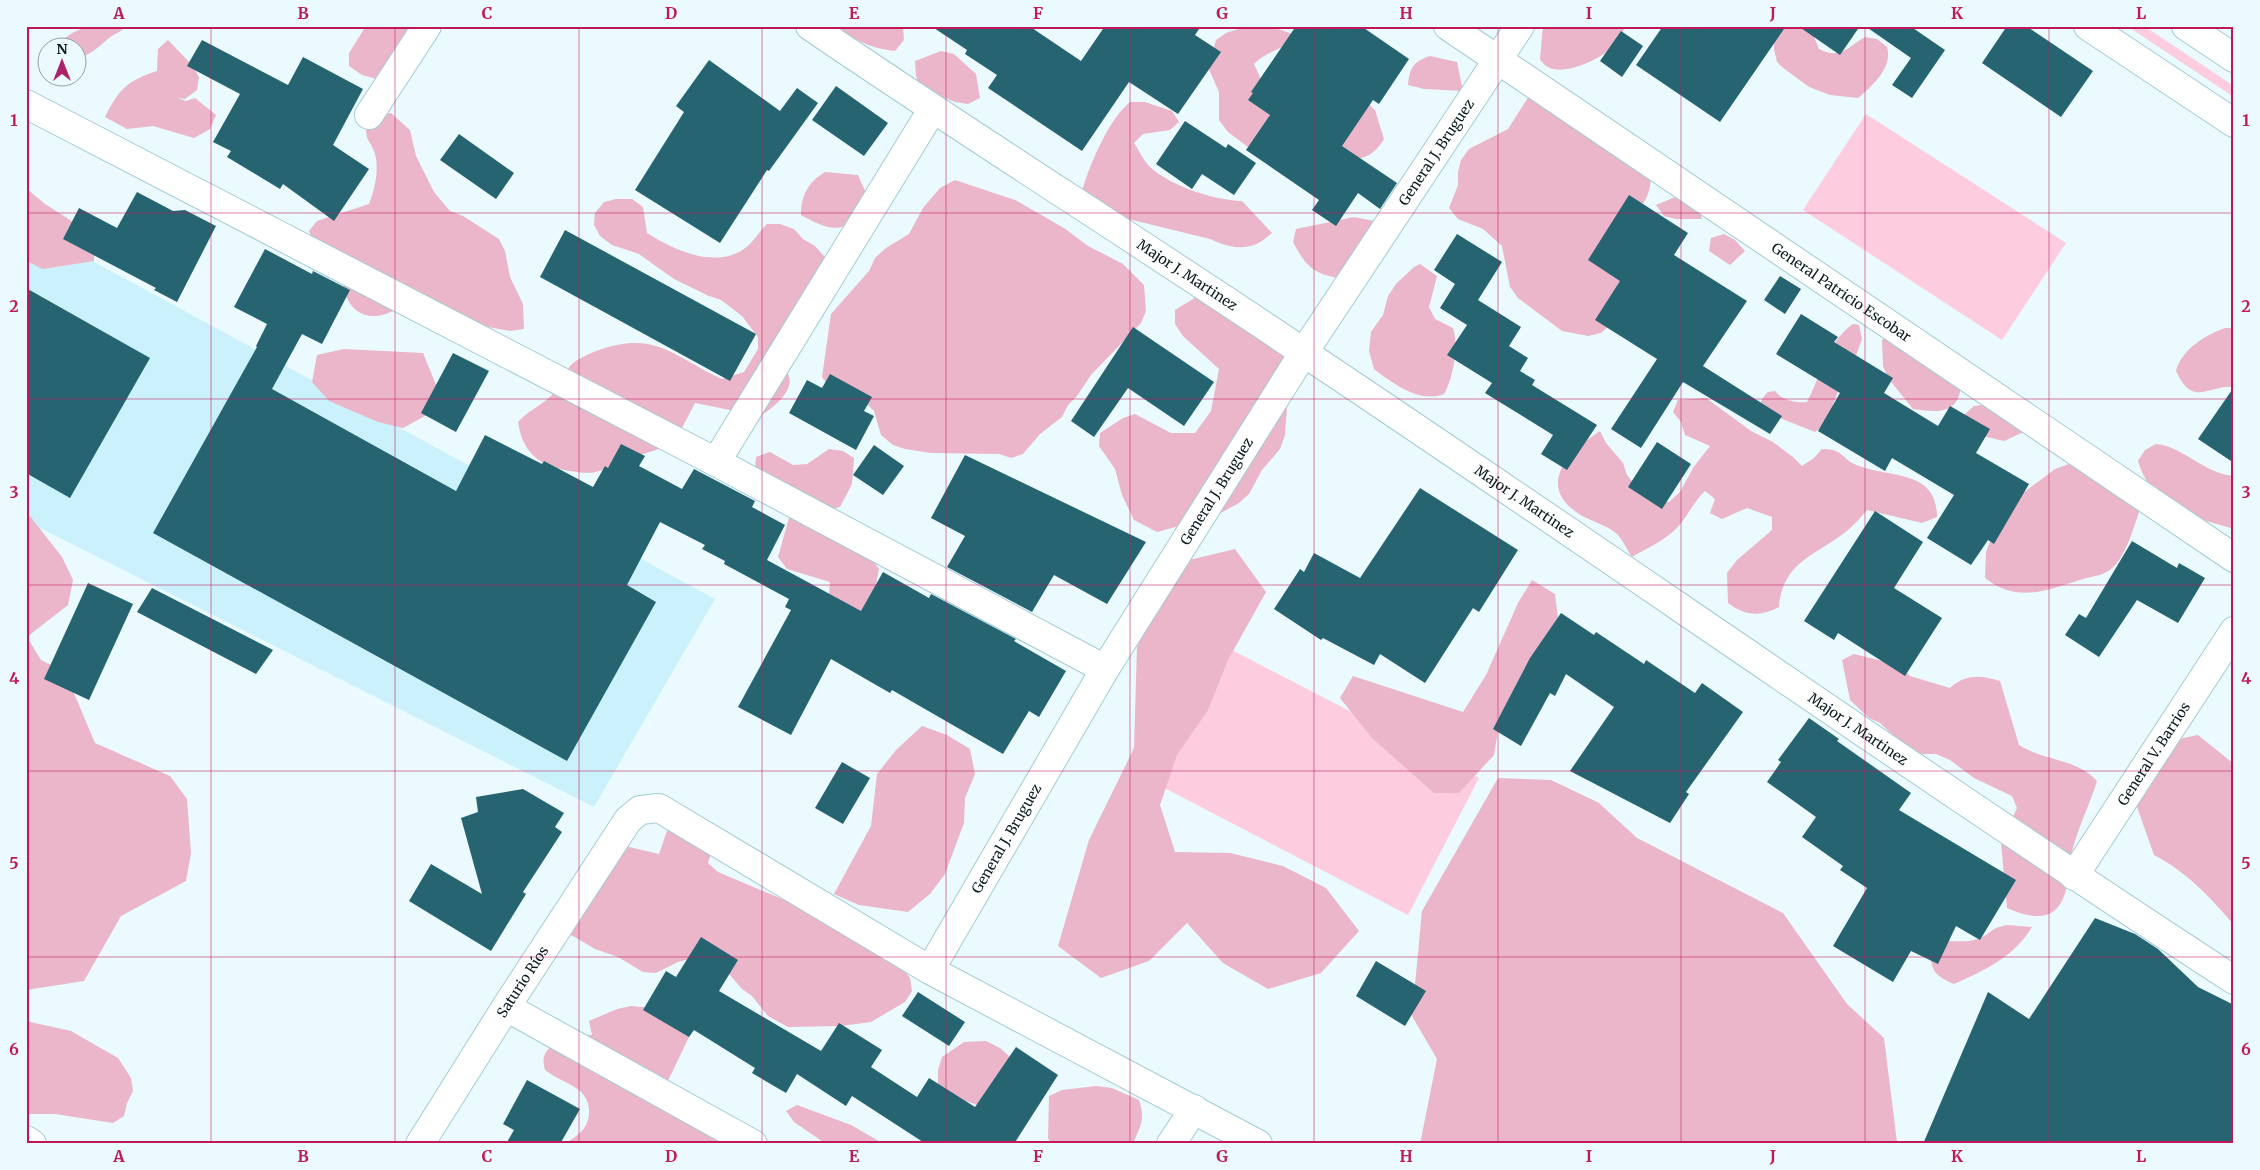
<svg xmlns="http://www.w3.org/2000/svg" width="2260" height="1170" viewBox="0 0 2260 1170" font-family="Merriweather,serif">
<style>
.built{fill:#cbf2fc}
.green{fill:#fdccde}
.forest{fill:#ebb6c9}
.building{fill:#266472}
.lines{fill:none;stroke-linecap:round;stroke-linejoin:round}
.street-casing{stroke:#a4cbd4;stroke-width:30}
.street{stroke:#fff;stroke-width:28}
.grid{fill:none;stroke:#c2185b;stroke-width:1;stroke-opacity:0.55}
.labels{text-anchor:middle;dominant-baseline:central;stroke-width:5;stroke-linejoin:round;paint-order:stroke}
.street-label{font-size:14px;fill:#0b1a1e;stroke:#eafafe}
.neatline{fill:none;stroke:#c2185b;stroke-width:2}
.grid-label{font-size:16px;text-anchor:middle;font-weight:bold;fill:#c2185b}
</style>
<rect width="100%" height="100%" fill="#eafafe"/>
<path class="built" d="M 26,225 L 715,599 L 594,807 L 26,521 Z"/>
<path class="green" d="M 2127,26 L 2144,26 L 2234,86 L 2234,97 Z
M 1866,114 L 2066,243 L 2002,340 L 1803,210 Z
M 1224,646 L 1479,778 L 1408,915 L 1153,782 Z"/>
<path class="forest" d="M 88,26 L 125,26 C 121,33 115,33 109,38 C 97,48 93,53 78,59 L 78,48 L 51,47 L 74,32 Z
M 366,26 L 426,26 L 388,82 L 362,75 L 349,66 L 349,53 Z
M 831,26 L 903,26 L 904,40 L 895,51 C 871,49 852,38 831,26 Z
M 1248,26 C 1267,26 1283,28 1300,38 C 1284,48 1267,51 1254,64 C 1272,101 1271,122 1268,162 L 1228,132 L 1219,120 L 1219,92 L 1208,67 L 1216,40 L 1226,33 Z
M 1543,26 L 1626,26 C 1621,34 1616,43 1610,49 C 1598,60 1564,76 1548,67 C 1545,66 1542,62 1540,59 Z
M 1774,26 L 1814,26 L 1814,37 L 1819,49 C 1840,60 1846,48 1865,37 L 1877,39 L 1887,47 C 1893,67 1873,85 1858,98 L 1830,95 L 1809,87 L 1782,67 L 1777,62 L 1774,49 Z
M 168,40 L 193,66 L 199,77 L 197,90 L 185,99 L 177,98 L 186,101 L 195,98 L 216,115 L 210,129 L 194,138 L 153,126 L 127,129 L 105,117 C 119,89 127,81 157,71 L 158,49 Z
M 941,51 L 954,54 L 976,74 L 980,98 L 968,104 L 955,102 L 920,88 L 916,76 L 915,61 Z
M 1430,56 L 1457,62 L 1463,91 L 1424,89 L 1408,85 C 1410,67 1413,62 1430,56 Z
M 1531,93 L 1651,178 C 1650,199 1640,209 1626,224 L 1641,296 L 1601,333 L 1588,336 L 1562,331 L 1518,298 L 1510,287 L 1502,246 L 1483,229 L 1458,219 L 1449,208 L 1458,185 L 1458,172 L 1461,160 L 1469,149 L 1508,129 Z
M 1365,100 L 1375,110 L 1384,139 C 1373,157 1361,161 1341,159 L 1331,113 Z
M 1130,102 L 1145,102 L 1172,111 L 1179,122 L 1170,130 L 1143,134 L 1134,143 C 1139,150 1143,160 1149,166 C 1170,186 1213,200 1242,201 L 1272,233 C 1252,252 1234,250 1210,239 L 1104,213 L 1081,195 C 1088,168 1108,120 1130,102 Z
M 391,113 L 410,130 L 416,156 L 434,192 L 450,211 L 463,216 L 499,239 L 505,251 L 510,277 L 523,304 L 524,329 L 510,331 L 395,310 C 375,321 353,318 345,293 C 342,285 344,274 343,266 L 314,243 L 309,231 L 317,221 L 369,204 C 375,189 380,167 374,151 C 369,138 366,143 366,125 L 377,116 Z
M 825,172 L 858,175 L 872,207 C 843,232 835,234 801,215 C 801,196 808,182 825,172 Z
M 955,180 L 1015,200 L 1064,228 L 1088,246 L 1123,264 L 1144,285 L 1146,311 L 1141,323 L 1091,375 L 1077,396 L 1068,405 L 1062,417 L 1040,434 L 1023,454 L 1011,458 L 999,454 L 931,453 L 905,449 L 893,445 L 881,435 L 874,411 L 866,403 L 829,387 L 822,377 L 831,314 L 869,271 L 875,258 L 886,248 L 909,234 L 923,208 L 940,188 Z
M 26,188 L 45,204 L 95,236 L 94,261 L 43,269 L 26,261 Z
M 1680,195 L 1695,195 L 1702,219 L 1676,219 L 1664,216 L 1656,205 Z
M 616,199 L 632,199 L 643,207 L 647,233 C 672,249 710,267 739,252 C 751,246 758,233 767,224 L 780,224 L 794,229 L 803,239 L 815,246 L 833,266 L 777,354 C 781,361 786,368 789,376 C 794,392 772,409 760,416 L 695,403 L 673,445 C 656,450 638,455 621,461 C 613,464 605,470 596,472 C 587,474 578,472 569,471 C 539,465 523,454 518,422 C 528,411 540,406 551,396 C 560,387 563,374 571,365 C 578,358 593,352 602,349 C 657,331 674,357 722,379 L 744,372 L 758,349 L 758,337 L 742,316 L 721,300 L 709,296 L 674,279 L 639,254 L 612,245 L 600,236 L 594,225 L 595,213 L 604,202 Z
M 1354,217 L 1379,222 L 1342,278 C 1313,275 1306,266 1293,242 L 1296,229 Z
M 1724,234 L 1735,240 L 1745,251 L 1730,265 L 1709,251 L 1711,238 Z
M 1420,264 L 1437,276 L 1429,307 L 1435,319 L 1453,328 C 1459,346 1453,379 1444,394 C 1421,403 1397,386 1379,373 L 1374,369 L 1369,351 L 1371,332 L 1383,315 L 1388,296 L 1396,284 L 1414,267 Z
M 1198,296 L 1279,343 L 1291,368 L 1291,395 L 1287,407 L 1285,435 L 1280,449 L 1262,470 L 1249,494 L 1239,503 L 1213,517 L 1157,532 L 1134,520 L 1122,495 L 1115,469 L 1099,446 L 1100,433 L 1123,418 L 1135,414 L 1171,433 L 1195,433 L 1211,411 L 1219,369 L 1183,336 L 1175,324 L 1175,310 Z
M 1853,324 L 1859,325 L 1862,339 L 1853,364 L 1840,386 L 1826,423 L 1815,432 L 1762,411 C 1759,402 1762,398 1768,392 L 1775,391 C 1782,400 1795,403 1807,402 C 1821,376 1827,342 1853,324 Z
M 2225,328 L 2234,328 L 2234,387 C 2207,385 2193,408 2176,371 C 2182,349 2204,336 2225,328 Z
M 1893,333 L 1961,380 C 1961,414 1941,413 1913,409 L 1888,378 L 1883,366 L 1882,340 Z
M 344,349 L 423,353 L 441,397 L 425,416 L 403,428 L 378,422 L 329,401 L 312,382 L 317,355 Z
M 1706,398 L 1751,431 L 1773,442 L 1793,457 L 1802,466 L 1814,458 L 1822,449 C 1845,449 1841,460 1859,466 C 1892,478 1937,470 1937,517 L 1922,523 L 1867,510 C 1861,517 1855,524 1848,530 C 1818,555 1783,560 1779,607 C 1760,617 1745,616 1728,603 L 1727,573 L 1737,560 L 1772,530 L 1772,517 L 1747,508 L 1722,519 L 1710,513 L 1715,499 L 1705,491 C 1691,504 1686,522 1670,534 C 1659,543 1644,550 1632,557 C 1627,550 1623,540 1617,534 C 1607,525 1590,521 1579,514 C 1535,485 1569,451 1600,431 L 1606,443 L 1623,463 L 1627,475 L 1636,486 L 1656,502 L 1669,502 L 1680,492 L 1693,468 L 1710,446 L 1685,435 L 1681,422 L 1673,412 L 1678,400 Z
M 1989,404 L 2028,430 L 2004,441 L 1978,435 L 1964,415 L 1974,406 Z
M 2156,444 C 2184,447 2203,473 2234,476 L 2234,529 C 2193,517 2152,508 2138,461 L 2145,450 Z
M 829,449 L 843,451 L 854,458 L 852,484 L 840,507 L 828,510 L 755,470 L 756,457 L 770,452 L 793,465 L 807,464 Z
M 2069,464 L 2082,465 L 2143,500 C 2136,519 2127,557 2111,569 C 2103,576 2093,576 2083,579 C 2048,590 2018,604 1985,578 L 1986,552 L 2001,513 L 2011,502 L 2055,469 Z
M 26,511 L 62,557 L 73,580 L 68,605 L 27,637 L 41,660 L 65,672 L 95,743 L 170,776 L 187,799 L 191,853 L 186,881 L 121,916 L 84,981 L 26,990 Z
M 790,514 L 871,558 L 879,569 L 869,620 L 828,608 L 830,582 L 787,569 L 778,557 Z
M 1235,549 L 1266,592 L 1228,660 L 1208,710 L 1177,755 L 1160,805 L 1175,852 L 1230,853 L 1283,866 L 1326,888 L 1359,931 L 1321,973 L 1268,989 L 1223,963 L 1187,923 L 1149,961 L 1101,978 L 1058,946 L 1089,840 L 1134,748 L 1137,647 L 1152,599 L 1185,561 Z
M 1532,580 L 1555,594 L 1558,619 L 1498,730 L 1494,755 L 1459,793 L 1434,793 L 1372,738 L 1340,698 L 1353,676 L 1463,712 L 1486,675 L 1518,603 Z
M 1854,654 L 1898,665 L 1910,676 L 1950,688 C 1966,674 1980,675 2000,681 L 2019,745 C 2044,761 2076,758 2097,781 C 2089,807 2075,833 2070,861 C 2068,877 2068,900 2054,911 C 2041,921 2021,914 2007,908 L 2001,843 L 2017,808 L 2012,796 L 1974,778 L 1950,760 L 1936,754 L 1922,754 L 1908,749 L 1880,723 L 1869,718 L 1850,700 L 1842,660 Z
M 922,726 L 947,735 L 970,749 L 975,774 L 965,798 L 964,823 L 945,874 L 930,894 L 908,912 L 859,905 L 834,894 L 871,826 L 877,774 L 896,750 Z
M 2198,735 L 2234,764 L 2234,925 C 2210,897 2187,872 2154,855 L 2136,804 L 2174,740 Z
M 1498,778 L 1551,780 L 1599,803 L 1637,838 L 1783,913 L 1847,1004 L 1884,1038 L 1897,1142 L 1895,1144 L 1420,1144 L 1437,1059 L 1412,1016 L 1422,911 Z
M 669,825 L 712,850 L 708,863 L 718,872 L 808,910 L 901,966 L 910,978 L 912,991 L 905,1002 L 871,1022 L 841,1026 L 788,1027 L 768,1016 L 752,996 L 742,989 L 716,959 L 704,955 L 678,962 L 656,973 L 643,972 L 618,957 L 595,949 L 561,929 L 612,843 L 659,854 Z
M 2007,925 L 2032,927 C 2014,957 1985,970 1954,984 C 1938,977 1933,974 1930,957 L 1946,941 C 1958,941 1971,943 1982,937 C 1994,931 1991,928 2007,925 Z
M 631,1006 L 652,1008 L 690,1035 L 665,1087 L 747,1144 L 565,1144 C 572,1139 582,1133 586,1125 C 592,1113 589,1098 579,1090 C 568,1082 555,1078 545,1070 C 544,1066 543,1061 544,1057 C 548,1040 577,1035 592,1035 L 589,1021 L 617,1009 Z
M 26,1021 L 71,1031 L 118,1058 L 131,1078 L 133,1091 L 127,1103 L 124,1116 L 113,1123 L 55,1114 L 26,1114 Z
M 986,1041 L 1000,1048 L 1010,1057 L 984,1107 C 966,1101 951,1098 938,1084 L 938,1070 L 942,1057 L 964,1042 Z
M 1096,1086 L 1112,1088 L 1139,1100 C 1146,1121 1140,1125 1133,1144 L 1051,1144 L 1048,1138 L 1049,1096 L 1062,1090 Z
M 797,1105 L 851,1125 L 884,1144 L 826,1144 L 794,1122 L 786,1111 Z"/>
<path class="building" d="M 931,26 L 1029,26 L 1081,61 L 1105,26 L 1201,26 L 1195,35 L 1221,52 L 1178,114 L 1129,82 L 1082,151 L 988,88 L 997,75 L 965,54 L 967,50 Z
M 1296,26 L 1361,26 L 1409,59 L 1379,104 L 1373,100 L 1342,146 L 1397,183 L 1380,209 L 1358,193 L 1336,226 L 1312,210 L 1319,200 L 1246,150 L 1270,115 L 1248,100 L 1253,93 L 1251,92 Z
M 1663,26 L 1786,26 L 1720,122 L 1636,65 Z
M 1798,26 L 1860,26 L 1840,55 Z
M 1865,26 L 1910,26 L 1945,50 L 1912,98 L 1892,85 L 1911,58 Z
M 2007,26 L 2026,26 L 2093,71 L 2061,117 L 1982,63 Z
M 1621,31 L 1643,46 L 1622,77 L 1600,61 Z
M 202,40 L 288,85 L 303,57 L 363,89 L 333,145 L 369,169 L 334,221 L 283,184 L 280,189 L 227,157 L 231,151 L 213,142 L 240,94 L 187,66 Z
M 709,60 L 780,111 L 797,88 L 818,103 L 769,171 L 767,170 L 720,243 L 635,190 L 684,112 L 676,106 Z
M 836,86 L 888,123 L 864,156 L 812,120 Z
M 1185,121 L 1226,148 L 1228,144 L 1256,163 L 1234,195 L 1202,174 L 1192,189 L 1156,164 Z
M 459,134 L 514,173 L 496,199 L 440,160 Z
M 137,192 L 173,211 L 185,210 L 216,226 L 177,302 L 154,290 L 156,288 L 63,239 L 79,208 L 117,228 Z
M 1629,195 L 1688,233 L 1674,255 L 1747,301 L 1703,366 L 1782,416 L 1770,434 L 1683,382 L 1641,448 L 1611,429 L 1657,359 L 1595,320 L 1620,281 L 1588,260 Z
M 565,230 L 756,334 L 730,381 L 540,277 Z
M 1457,234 L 1502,262 L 1478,300 L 1521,327 L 1509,346 L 1528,358 L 1520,371 L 1535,380 L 1532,385 L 1597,425 L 1567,470 L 1541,454 L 1553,435 L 1485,393 L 1492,383 L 1447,355 L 1467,325 L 1440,308 L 1455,284 L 1434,270 Z
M 265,249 L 312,274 L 313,271 L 350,290 L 322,344 L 302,334 L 272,389 L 456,491 L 485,435 L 542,464 L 544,461 L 593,487 L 605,466 L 608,468 L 621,444 L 645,456 L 639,466 L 682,489 L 694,469 L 755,501 L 752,507 L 785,525 L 767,560 L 861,611 L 883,572 L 929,598 L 931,594 L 1016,639 L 1014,641 L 1066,671 L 1039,717 L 1029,711 L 1003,754 L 892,690 L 890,693 L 831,659 L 791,735 L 738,707 L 791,610 L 785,607 L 789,599 L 724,564 L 725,561 L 702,549 L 705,545 L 660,522 L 627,585 L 656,602 L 567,761 L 153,533 L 257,347 L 256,346 L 267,324 L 234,307 Z
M 1780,276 L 1801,289 L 1785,314 L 1764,300 Z
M 26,288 L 150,358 L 70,498 L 26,473 Z
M 1801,314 L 1838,337 L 1834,342 L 1893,378 L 1884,393 L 1938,426 L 1950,406 L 1990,429 L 1976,453 L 2029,484 L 1994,544 L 1988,540 L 1971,565 L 1927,538 L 1954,495 L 1892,458 L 1885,471 L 1818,431 L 1840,393 L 1776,354 Z
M 1133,327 L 1214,382 L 1184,426 L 1128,388 L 1094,437 L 1071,421 Z
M 453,353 L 489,371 L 456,432 L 421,413 Z
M 830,374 L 872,397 L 864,411 L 874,416 L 856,450 L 789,413 L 807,380 L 822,388 Z
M 2234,387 L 2234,463 L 2198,439 Z
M 1657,442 L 1691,464 L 1662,509 L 1628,487 Z
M 874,445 L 904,466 L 883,495 L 853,475 Z
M 965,455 L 1146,542 L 1107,604 L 1054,575 L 1032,612 L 947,567 L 965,536 L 931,518 Z
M 1420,488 L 1518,550 L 1479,612 L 1473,608 L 1425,683 L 1380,654 L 1374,665 L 1323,638 L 1321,640 L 1274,609 L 1300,569 L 1304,572 L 1314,553 L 1360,578 Z
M 1875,511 L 1923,542 L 1894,588 L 1942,618 L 1905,676 L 1838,633 L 1834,640 L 1804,621 Z
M 2132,541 L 2177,568 L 2179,563 L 2205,578 L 2178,623 L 2137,600 L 2099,657 L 2065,635 L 2079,614 L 2086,618 Z
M 88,583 L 133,604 L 89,700 L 44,679 Z
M 152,588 L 273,650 L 256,674 L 137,612 Z
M 1561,613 L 1594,635 L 1596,632 L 1644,664 L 1646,660 L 1695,693 L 1702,683 L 1743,712 L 1686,792 L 1689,794 L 1670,823 L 1570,771 L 1614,707 L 1566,674 L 1555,696 L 1550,693 L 1521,746 L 1493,729 L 1530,658 Z
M 1809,718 L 1839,739 L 1837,741 L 1911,793 L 1899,810 L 2016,880 L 1980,940 L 1956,926 L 1938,964 L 1911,951 L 1893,982 L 1833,946 L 1867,888 L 1840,870 L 1843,866 L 1802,837 L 1816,817 L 1767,782 L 1781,762 L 1778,760 Z
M 842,762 L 870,778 L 843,824 L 815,808 Z
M 523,789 L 564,813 L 555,827 L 562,832 L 523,892 L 526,894 L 491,951 L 409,901 L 431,864 L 482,894 L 461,818 L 478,812 L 476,797 Z
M 2095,918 L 2135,934 L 2158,949 L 2198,987 L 2234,1005 L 2234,1144 L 1923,1144 L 1988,992 L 2029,1019 Z
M 701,937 L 738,960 L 719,991 L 821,1051 L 839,1023 L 882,1050 L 871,1067 L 917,1097 L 929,1078 L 975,1107 L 1016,1047 L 1058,1075 L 1014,1144 L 926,1144 L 852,1096 L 846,1106 L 797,1074 L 786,1093 L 752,1073 L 755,1068 L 694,1030 L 689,1037 L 643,1010 L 666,971 L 676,977 Z
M 1376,961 L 1426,991 L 1405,1026 L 1356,996 Z
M 918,992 L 965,1022 L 949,1046 L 902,1016 Z
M 527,1080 L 580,1109 L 560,1144 L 506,1144 L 514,1130 L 503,1124 Z"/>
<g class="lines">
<defs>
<g id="street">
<path id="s1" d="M 810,26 C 974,138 1142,243 1306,354 C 1616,561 1921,776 2234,980"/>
<path id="s2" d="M 1448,26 L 2234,558"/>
<path d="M 2088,26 L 2234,123"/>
<path d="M 2186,26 L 2234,58"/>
<path d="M 26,104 L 716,462 L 1105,669"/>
<path d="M 369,115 L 427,26"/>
<path d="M 716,462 L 932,110"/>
<path id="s3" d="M 2074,876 L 2234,631"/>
<path id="s4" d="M 930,970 L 1105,669 L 1304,352 L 1520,26"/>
<path d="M 506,1007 L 753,1144"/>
<path d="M 26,1140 L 32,1144"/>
<path id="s5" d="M 420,1144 L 506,1007 L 628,820 L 640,810 L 659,808 L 930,970 L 1258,1144"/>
<path d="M 1171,1144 L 1194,1109"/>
</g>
</defs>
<use href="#street" class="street-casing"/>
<use href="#street" class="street"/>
</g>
<path class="grid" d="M 211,26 L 211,1144M 395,26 L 395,1144M 579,26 L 579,1144M 762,26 L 762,1144M 946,26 L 946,1144M 1130,26 L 1130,1144M 1314,26 L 1314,1144M 1498,26 L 1498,1144M 1681,26 L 1681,1144M 1865,26 L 1865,1144M 2049,26 L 2049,1144M 26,213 L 2234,213M 26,399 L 2234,399M 26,585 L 2234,585M 26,771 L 2234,771M 26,957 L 2234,957"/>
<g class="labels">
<g class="street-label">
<text stroke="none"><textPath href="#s4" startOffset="962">General J. Bruguez</textPath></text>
<text stroke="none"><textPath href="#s1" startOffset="452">Major J. Martinez</textPath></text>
<text stroke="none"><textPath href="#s2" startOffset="475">General Patricio Escobar</textPath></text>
<text stroke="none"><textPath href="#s4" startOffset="558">General J. Bruguez</textPath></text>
<text stroke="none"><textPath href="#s1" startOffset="858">Major J. Martinez</textPath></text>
<text stroke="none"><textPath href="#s1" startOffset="1262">Major J. Martinez</textPath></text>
<text stroke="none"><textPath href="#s3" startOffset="146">General V. Barrios</textPath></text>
<text stroke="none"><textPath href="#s4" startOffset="152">General J. Bruguez</textPath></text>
<text stroke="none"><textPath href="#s5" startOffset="192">Saturio Ríos</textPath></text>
</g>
</g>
<rect width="2260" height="1170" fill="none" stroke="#eafafe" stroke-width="55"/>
<g transform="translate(62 62)"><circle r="24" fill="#eafafe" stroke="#91a0a4"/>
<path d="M0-4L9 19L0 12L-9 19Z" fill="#ab2369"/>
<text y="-8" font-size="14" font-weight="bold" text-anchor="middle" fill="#0b1a1e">N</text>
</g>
<rect x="28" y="28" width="2204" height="1114" class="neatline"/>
<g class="grid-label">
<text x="119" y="19">A</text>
<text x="303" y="19">B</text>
<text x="487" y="19">C</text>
<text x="671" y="19">D</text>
<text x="854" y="19">E</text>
<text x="1038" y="19">F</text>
<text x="1222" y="19">G</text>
<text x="1406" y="19">H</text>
<text x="1589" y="19">I</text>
<text x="1773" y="19">J</text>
<text x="1957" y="19">K</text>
<text x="2141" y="19">L</text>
<text x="14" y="126">1</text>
<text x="2246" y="126">1</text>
<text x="14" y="312">2</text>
<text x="2246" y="312">2</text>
<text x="14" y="498">3</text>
<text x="2246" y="498">3</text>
<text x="14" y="684">4</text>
<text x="2246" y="684">4</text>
<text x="14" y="869">5</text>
<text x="2246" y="869">5</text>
<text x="14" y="1055">6</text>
<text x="2246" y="1055">6</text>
<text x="119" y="1162">A</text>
<text x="303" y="1162">B</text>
<text x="487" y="1162">C</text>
<text x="671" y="1162">D</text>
<text x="854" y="1162">E</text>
<text x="1038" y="1162">F</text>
<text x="1222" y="1162">G</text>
<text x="1406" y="1162">H</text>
<text x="1589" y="1162">I</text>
<text x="1773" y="1162">J</text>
<text x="1957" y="1162">K</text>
<text x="2141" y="1162">L</text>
</g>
</svg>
